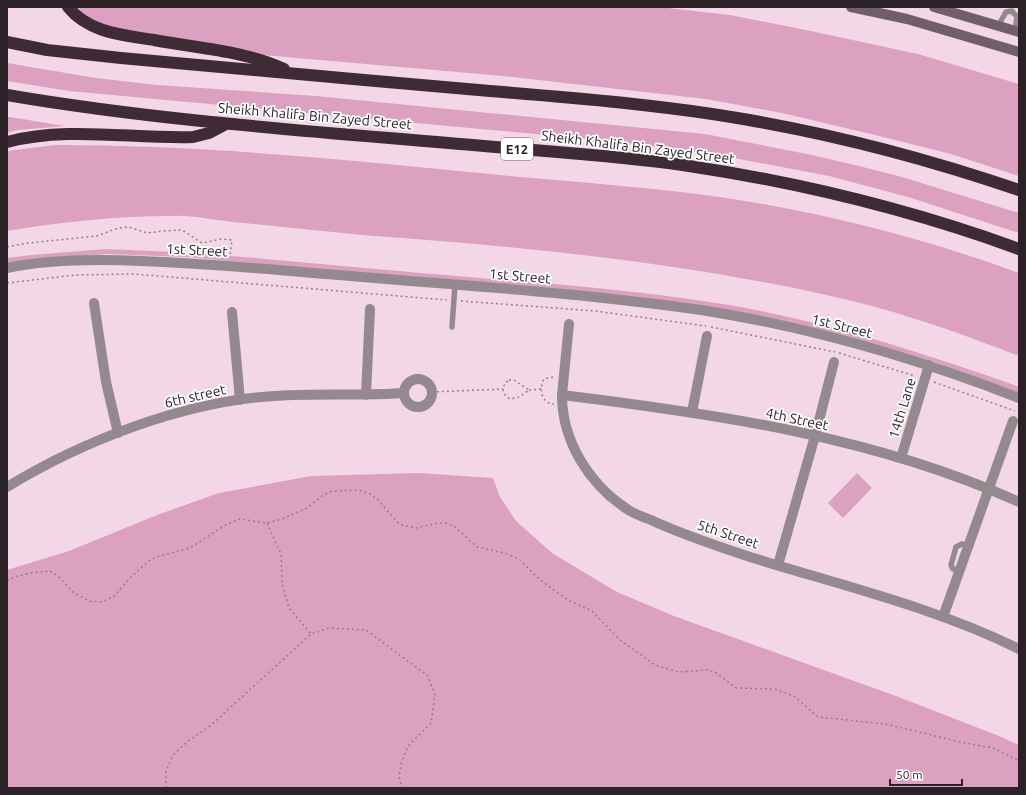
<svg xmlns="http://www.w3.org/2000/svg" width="1026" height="795" viewBox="0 0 1026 795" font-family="Ubuntu,sans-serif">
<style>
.green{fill:#dca1c1}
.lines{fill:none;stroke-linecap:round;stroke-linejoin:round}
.path{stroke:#927f89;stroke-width:1.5;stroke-dasharray:2 3;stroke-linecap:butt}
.lane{stroke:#94898f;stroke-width:5.5}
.street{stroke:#94898f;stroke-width:10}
.secondary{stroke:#705f68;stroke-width:10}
.highway{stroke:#3f2b36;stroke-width:12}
.labels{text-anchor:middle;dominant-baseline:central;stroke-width:3.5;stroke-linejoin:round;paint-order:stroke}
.shield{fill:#fff;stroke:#6b6468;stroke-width:1}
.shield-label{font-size:13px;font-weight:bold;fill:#2b2127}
.street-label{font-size:14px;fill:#2b2127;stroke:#fff}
</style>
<rect width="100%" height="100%" fill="#f3d7e6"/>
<path class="green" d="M 71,7 L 659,7 L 730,15 L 806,30 L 918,54 L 1019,84 L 1019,176 L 951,154 L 875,135 L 782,113 L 706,99 L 503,76 L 241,53 L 101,27 Z
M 7,63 L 96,78 L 157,85 L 316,96 L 705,134 L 812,155 L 859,166 L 902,177 L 1019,213 L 1019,233 L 908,197 L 829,176 L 713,154 L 611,141 L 69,91 L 7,81 Z
M 7,117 L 10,117 L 65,126 L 18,130 L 7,133 Z
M 55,145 C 204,145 352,160 500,175 C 573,182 647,187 720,197 C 822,212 923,238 1019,273 L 1019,356 C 955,331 889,308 822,294 C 671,261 516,246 362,235 C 319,231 276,226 233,222 C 213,220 192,215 171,216 C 117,216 61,222 7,231 L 7,151 Z
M 105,249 C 211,252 316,264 421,273 C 522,282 623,288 723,304 C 820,320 914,350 1006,382 L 1019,387 L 1019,393 L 934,362 L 873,344 L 797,325 L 314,269 L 187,257 L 106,254 L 7,264 L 7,258 L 31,255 Z
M 418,473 L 493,478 L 500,497 L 516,521 L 552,553 L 617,592 L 674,616 L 896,696 L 999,736 L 1019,745 L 1019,788 L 7,788 L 7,570 L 69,551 L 157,515 L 219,493 L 311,476 Z
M 857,473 L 872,488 L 843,518 L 828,503 Z"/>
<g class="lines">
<path class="path" d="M 7,247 L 28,243 L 97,236 L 118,228 L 129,227 L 147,233 L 163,231 L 182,230 L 202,243 L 221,239 L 232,240 L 230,257
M 7,283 L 75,275 L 134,274 L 447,300
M 461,301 L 595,311 L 706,326
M 711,327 L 835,352
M 839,353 L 915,376
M 553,377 L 544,379 C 539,388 541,404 554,404
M 509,380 L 514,380 L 529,390 L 519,397 L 510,399 C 501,394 501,386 509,380 Z
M 934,382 L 1015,411
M 529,390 L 542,389
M 432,392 L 503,389
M 267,523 L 281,554 L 282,584 L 289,608 L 311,634
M 7,581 L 14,577 L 31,573 L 50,571 L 58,576 L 74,593 L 89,601 L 102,602 L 114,596 L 133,575 L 150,560 L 156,557 L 190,548 L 227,524 L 240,519 L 267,523 L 282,519 L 307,508 L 322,496 L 332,491 L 359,490 L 372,495 L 379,501 L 399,524 L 416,528 L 438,523 L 445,523 L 454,526 L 477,547 L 504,553 L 519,559 L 539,579 L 555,591 L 568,600 L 592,611 L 620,640 L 655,665 L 678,672 L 707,670 L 715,672 L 736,688 L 774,689 L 794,696 L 818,717 L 886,724 L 960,742 L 993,748 L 1019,761
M 166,788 L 166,771 L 173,755 L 188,741 L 210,726 L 311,634 L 329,628 L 366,630 L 428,676 L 435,695 L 431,723 L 409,745 L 402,760 L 399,776 L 402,788"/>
<path class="lane" d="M 998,26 L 1006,12 L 1012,11 L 1017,17 L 1015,31
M 452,327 L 455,285
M 959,571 L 953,569 L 951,565 L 956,547 L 962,544 L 968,545"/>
<path class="street" d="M 7,268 C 50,259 97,259 141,261 C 203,263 264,269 326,274 C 451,285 577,292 701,310 C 810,327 916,358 1019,398
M 94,303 L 106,382 L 118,433
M 232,312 L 240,400
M 569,324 L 562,395 C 562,441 589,484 627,509 C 634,514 643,517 651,520 C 683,535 717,546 750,557 C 840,585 934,607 1019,649
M404 393a14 14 0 1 1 28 0a14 14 0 1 1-28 0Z
M 366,395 L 370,309
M 562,395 C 717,414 876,437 1019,502
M 692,412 L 707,336
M 901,458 L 929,365
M 7,487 C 84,440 183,402 274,396 C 317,393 361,396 404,393
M 778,565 L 815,436 L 834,362
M 943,617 L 1013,421"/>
<path class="secondary" d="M 851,7 L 907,19 L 1019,52
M 934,7 L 1019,32"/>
<path class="highway" d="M 68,7 C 89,33 123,35 154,40 C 196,48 246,51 284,69
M 7,42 L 47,50 L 121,58 C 244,70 367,80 490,91 C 577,98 664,105 749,120 C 841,136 931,160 1019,190
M 7,95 C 165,122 325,132 484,146 C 552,152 621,156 689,166 C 802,183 912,210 1019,249
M 7,142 C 68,126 131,139 193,137 L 209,133 L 226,124"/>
</g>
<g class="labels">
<rect class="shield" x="501" y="138" width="32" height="22" rx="3"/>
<g class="shield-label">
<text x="517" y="149">E12</text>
</g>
<g class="street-label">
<text transform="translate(315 116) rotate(5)">Sheikh Khalifa Bin Zayed Street</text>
<text transform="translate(638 147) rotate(7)">Sheikh Khalifa Bin Zayed Street</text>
<text transform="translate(197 250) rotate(3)">1st Street</text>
<text transform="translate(520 276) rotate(5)">1st Street</text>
<text transform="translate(842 326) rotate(14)">1st Street</text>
<text transform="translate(195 396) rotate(-13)">6th street</text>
<text transform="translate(902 408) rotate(-73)">14th Lane</text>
<text transform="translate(797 419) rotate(12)">4th Street</text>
<text transform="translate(728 534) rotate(18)">5th Street</text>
</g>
</g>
<rect width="1026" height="795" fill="none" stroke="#2b2127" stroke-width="16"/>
<path d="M890 779v6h72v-6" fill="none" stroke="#2b2127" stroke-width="2"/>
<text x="896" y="779" font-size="12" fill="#2b2127" stroke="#ffffff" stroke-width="3" paint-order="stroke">50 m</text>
</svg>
